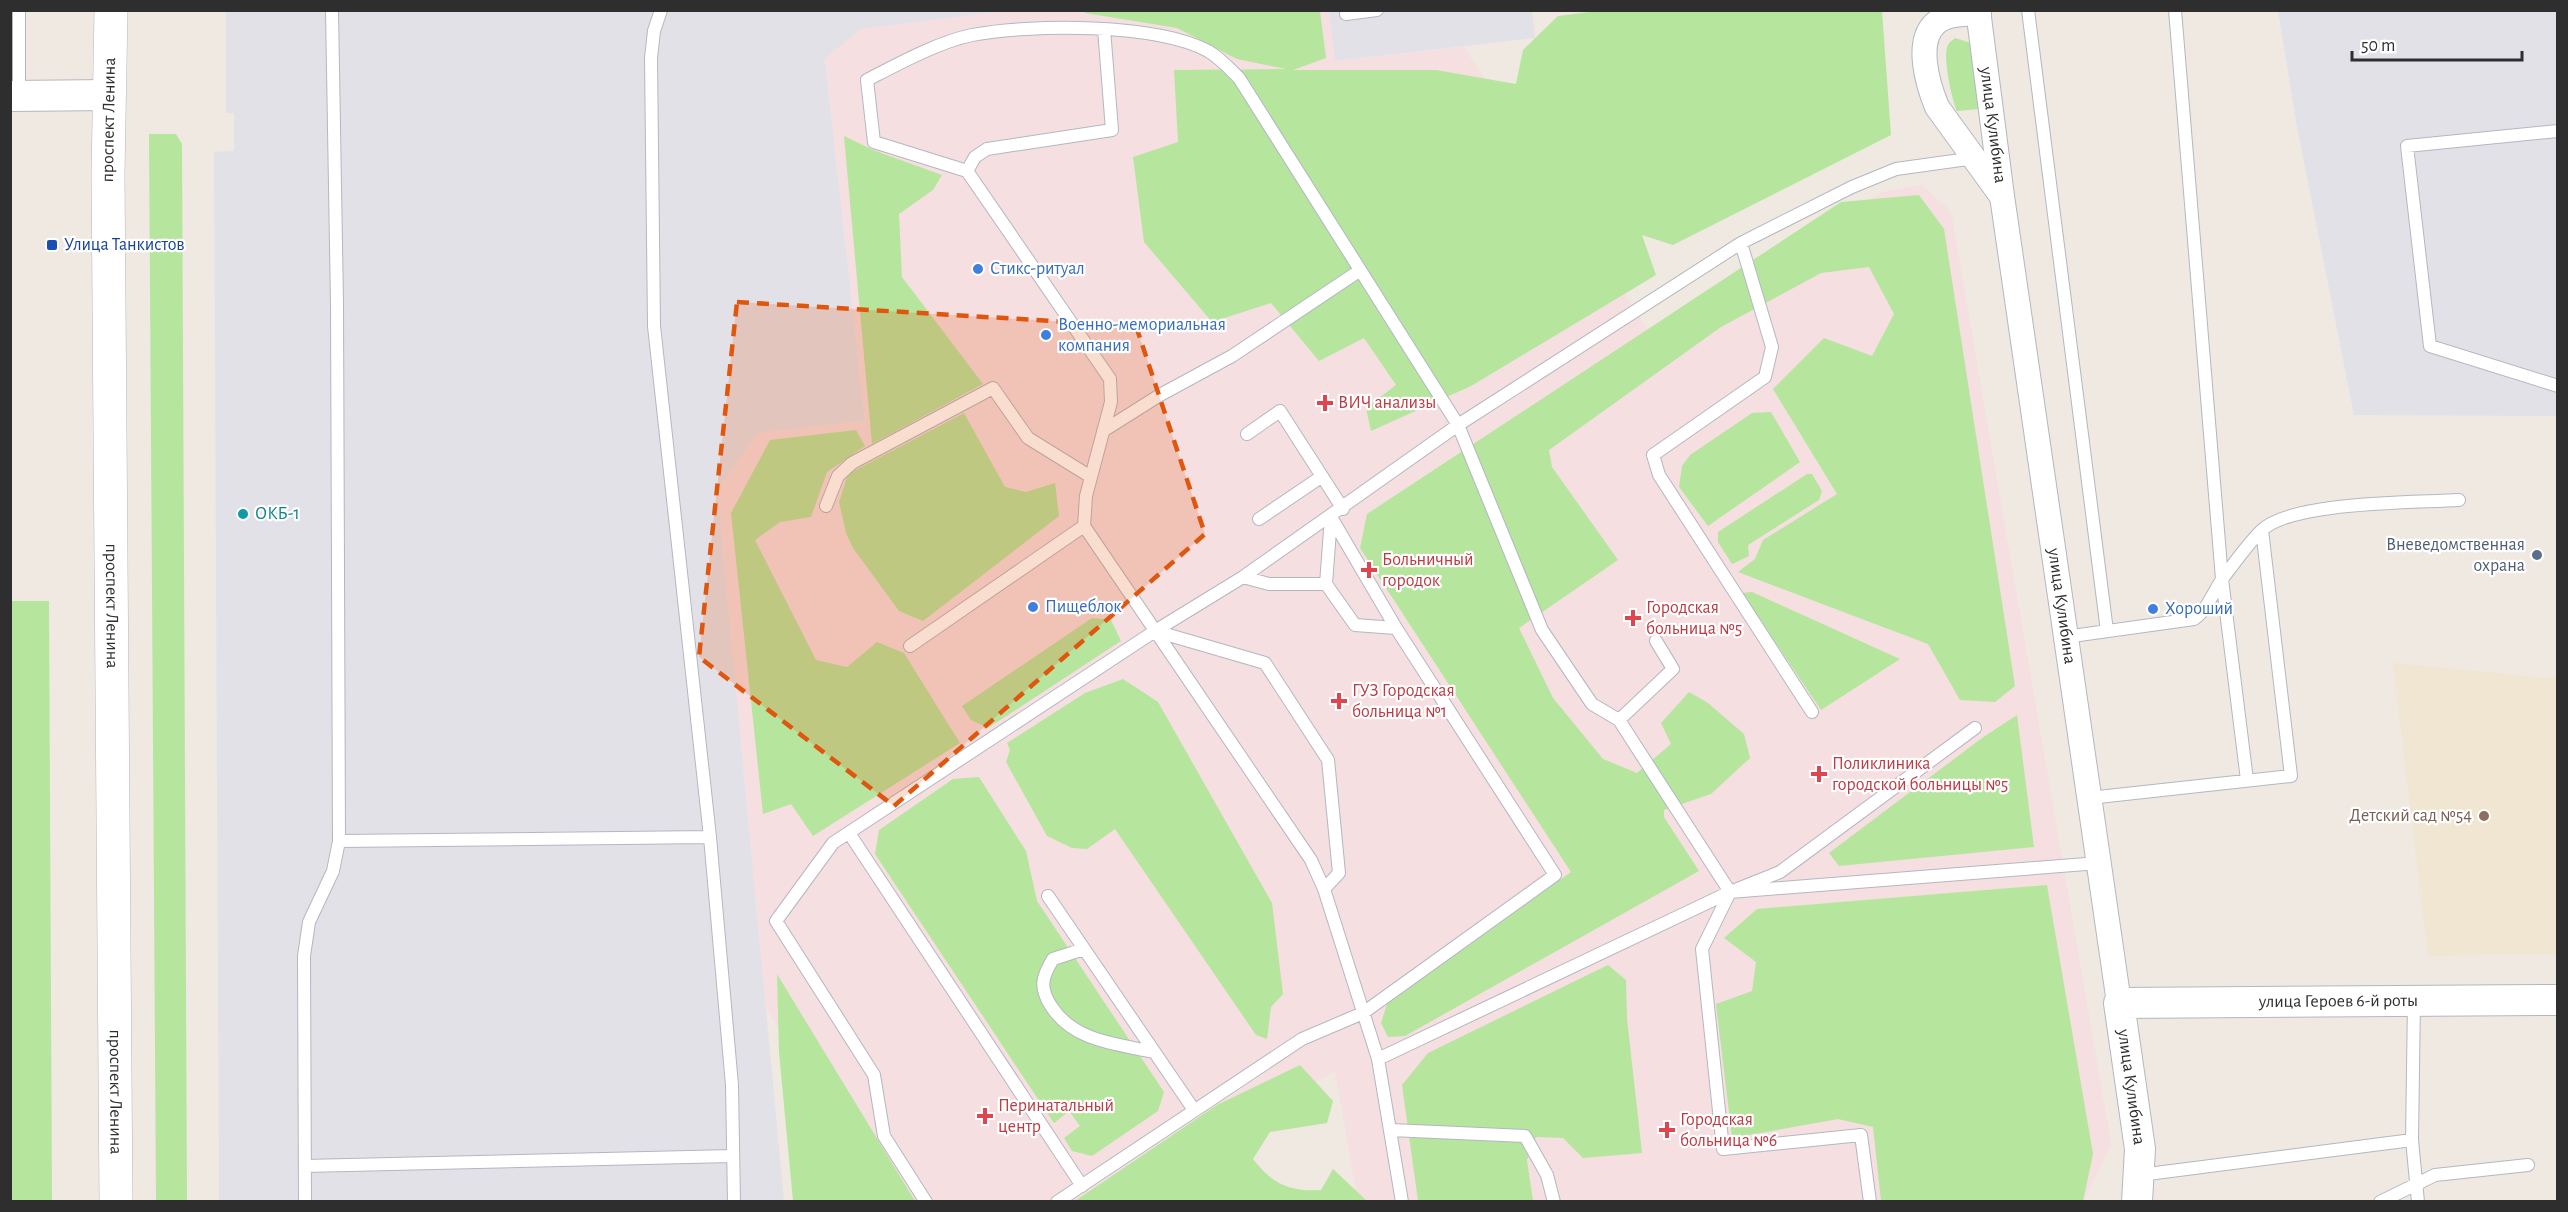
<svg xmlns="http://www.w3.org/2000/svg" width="2568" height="1212" viewBox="0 0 2568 1212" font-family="'Alegreya Sans',sans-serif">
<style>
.industrial{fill:#e3e1e8}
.education{fill:#f0e6d1}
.medical{fill:#f5dfe0}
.green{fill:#b6e59e}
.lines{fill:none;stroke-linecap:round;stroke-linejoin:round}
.service-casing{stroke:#b4b7c1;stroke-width:14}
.minor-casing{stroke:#b4b7c1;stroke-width:26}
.tertiary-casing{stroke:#b4b7c1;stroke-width:32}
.secondary-casing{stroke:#b4b7c1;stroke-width:34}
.service{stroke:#fff;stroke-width:12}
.minor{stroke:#fff;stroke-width:24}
.tertiary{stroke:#fff;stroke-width:30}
.secondary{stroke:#fff;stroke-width:33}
.marked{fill:#df570e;fill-opacity:0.2;stroke:#df570e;stroke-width:4.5;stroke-dasharray:12 8;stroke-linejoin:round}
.transit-dot{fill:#1a4fb4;stroke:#fff;stroke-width:2}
.shop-dot{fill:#3f7fe0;stroke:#fff;stroke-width:2}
.health-dot{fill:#e0444e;stroke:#fff;stroke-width:2}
.culture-dot{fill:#0f9aa8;stroke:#fff;stroke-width:2}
.service-dot{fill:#5c6f8a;stroke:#fff;stroke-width:2}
.education-dot{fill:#8d6e63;stroke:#fff;stroke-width:2}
.labels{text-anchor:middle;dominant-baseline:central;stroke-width:4.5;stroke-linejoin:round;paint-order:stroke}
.street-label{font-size:18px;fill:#2e2e2e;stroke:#fff}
.transit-label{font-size:18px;fill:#164399;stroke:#fff;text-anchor:start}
.shop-label{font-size:18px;fill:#366cbe;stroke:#fff;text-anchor:start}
.health-label{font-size:18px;fill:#be3a42;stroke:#fff;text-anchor:start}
.culture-label{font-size:18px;fill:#0d838f;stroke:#fff;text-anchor:start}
.service-label{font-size:18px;fill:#4e5e75;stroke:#fff;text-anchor:end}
.education-label{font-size:18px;fill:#785e54;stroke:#fff;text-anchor:end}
</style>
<rect width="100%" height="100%" fill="#efe9e1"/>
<path class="industrial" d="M 226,11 L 1010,11 L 861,29 L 825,59 L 865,421 L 758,433 L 718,497 L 784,1201 L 219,1201 L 214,152 L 234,151 L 234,113 L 226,113 Z
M 1329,11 L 1532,11 L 1535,38 L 1335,61 Z
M 2278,11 L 2557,11 L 2557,416 L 2354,415 L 2297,127 Z"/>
<path class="education" d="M 2393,663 L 2557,679 L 2557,954 L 2428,956 Z"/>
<path class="medical" d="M 1010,10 L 1329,10 L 1335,61 L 1464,47 L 1652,336 L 1882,192 L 1922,185 L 1951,212 L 2111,1144 L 2084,1201 L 1358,1201 L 1335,1071 L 1112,1201 L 894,1201 L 766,1009 L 718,497 L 722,483 L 758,433 L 865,421 L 825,59 L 861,29 Z"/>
<path class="green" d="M 1086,10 L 1320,11 L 1326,58 L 1293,70 L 1436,70 L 1516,84 L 1523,50 L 1558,16 L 1605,10 L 1882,11 L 1891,135 L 1673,245 L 1642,235 L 1656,275 L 1471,386 L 1371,431 L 1366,408 L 1396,385 L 1364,338 L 1319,361 L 1271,303 L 1212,322 L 1144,242 L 1133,157 L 1178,142 L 1174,70 L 1286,69 L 1237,59 L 1177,28 L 1085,13 Z
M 1955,38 L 1971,43 L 1979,109 L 1957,111 C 1952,100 1942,56 1948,45 C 1949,42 1952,41 1955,38 Z
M 149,134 L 176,134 L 182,144 L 187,1202 L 156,1201 Z
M 844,136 L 873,150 L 942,175 L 933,190 L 899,214 L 902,277 L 983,384 L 872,444 Z
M 1919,195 L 1944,229 L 2015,686 L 1995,702 L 1960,700 L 1928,644 L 1738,572 L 1755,559 L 1763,540 L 1837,494 L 1773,389 L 1824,338 L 1872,356 L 1894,314 L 1869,267 L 1821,273 L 1721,327 L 1549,450 L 1552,467 L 1618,560 L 1519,628 L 1553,698 L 1603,759 L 1637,773 L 1671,744 L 1661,723 L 1689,692 L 1708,703 L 1744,734 L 1750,758 L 1711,794 L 1664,810 L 1664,817 L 1699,871 L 1405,1036 L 1388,1037 L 1381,1023 L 1387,1004 L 1571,872 L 1360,548 L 1367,514 L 1841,202 Z
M 1771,412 L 1800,462 L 1708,526 L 1679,487 L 1682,466 L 1690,455 L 1752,413 Z
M 964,413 L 1005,487 L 1026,492 L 1055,483 L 1059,516 L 923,621 L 899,611 L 853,548 L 846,533 L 839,502 L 848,474 Z
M 856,430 L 865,446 L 827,472 L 811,517 L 780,522 L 755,540 L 816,660 L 847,667 L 877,642 L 904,653 L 960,743 L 813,836 L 791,804 L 763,814 L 731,513 L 770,440 Z
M 1807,474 L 1812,474 L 1822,491 L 1819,500 L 1748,545 L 1749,556 L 1732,564 L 1718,542 L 1718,532 Z
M 1752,592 L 1900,659 L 1821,710 L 1742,593 Z
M 11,601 L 49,601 L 52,1201 L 11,1201 Z
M 1092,618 L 1111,620 L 1121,641 L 988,728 L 971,720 L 962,706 Z
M 1123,679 L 1158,702 L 1272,903 L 1283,994 L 1271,1007 L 1267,1039 L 1256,1035 L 1115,829 L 1087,849 L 1072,848 L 1047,836 L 1006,762 L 1010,750 L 1007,743 L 1085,693 Z
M 2017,715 L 2034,847 L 1839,866 L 1829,853 L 1982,738 Z
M 979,777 L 1026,851 L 1037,901 L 1164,1092 L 1158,1111 L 1092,1156 L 1072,1151 L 1064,1138 L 1080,1126 L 1069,1111 L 1054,1123 L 875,854 L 879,830 L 953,779 Z
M 2047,885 L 2093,1154 L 2083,1201 L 1881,1201 L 1873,1127 L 1838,1119 L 1732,1138 L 1716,1004 L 1752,991 L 1756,962 L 1724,938 L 1757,909 Z
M 1608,965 L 1626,980 L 1627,1019 L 1642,1153 L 1583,1158 L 1563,1138 L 1536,1137 L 1527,1160 L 1533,1201 L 1418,1201 L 1402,1085 L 1428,1053 Z
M 777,974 L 915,1201 L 793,1201 L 779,1052 Z
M 1300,1065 L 1333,1101 L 1327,1123 L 1270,1132 L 1253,1159 C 1272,1184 1290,1192 1321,1190 L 1333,1169 L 1367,1201 L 1075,1201 L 1217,1105 Z"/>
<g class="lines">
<defs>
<path id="service" d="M 19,10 L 19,95
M 661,10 L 654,31 L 651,58 L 654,326 L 710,837 L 732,1085 L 734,1202
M 2028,10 L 2107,631
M 2175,10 L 2222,579 L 2247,780
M 1346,14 L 1377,10
M 2558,131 L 2407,146 L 2430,346 L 2558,386
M 967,171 L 975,157 L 987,149 L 1112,130 L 1104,29
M 1741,243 L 1772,347 L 1765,377 L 1653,455 L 1659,475 L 1812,712
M 1103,431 L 1160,395 L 1232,356 L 1359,271
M 1247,434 L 1280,411 L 1343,509
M 826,506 L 838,476 L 852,463 L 993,388 L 1028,438 L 1091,477
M 1259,519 L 1321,477
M 1243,577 L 1269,584 L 1326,584 L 1355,625 L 1396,628
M 1326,584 L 1331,517
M 1155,631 L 1265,663 L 1328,760 L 1339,873 L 1324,889
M 2065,637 L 2194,619 C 2208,609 2213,592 2223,578 C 2235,562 2247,545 2261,531 C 2290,501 2414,503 2459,500
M 910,646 L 1084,526
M 1619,720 L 1673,669 L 1656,641
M 2089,798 L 2291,776 L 2262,530
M 849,833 L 1082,1186
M 339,841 L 710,837
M 1048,896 L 1194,1110
M 1084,949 L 1053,959 C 1042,977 1039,987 1051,1006 C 1073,1041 1116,1044 1154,1052
M 2414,1001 L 2412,1140 L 2418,1202
M 1378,1059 L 1730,892 L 1780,872 L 1975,728
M 1391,1130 L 1525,1136 L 1547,1175 L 1554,1202
M 305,1166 L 732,1156
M 2140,1175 L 2412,1140
M 305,1202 L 304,956 L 309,922 L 333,871 L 339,841 L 337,304 L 332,10
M 926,1202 L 884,1136 L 874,1075 L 776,921 L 833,843 L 1155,631 L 1243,577 L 1458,425 L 1741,243 L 1852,187 L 1896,169 L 1975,158
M 1057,1202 L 1302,1039 L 1363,1013 L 1555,875 L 1396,628 L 1331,517
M 1402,1202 L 1378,1059 L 1324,889 L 1311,860 L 1084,526 L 1086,496 L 1111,402 L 1110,379 L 967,171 L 874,142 L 867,80 C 898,64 938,42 972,35 C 1030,24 1156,23 1208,51 C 1220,58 1229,68 1239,78 L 1458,425 L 1542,630 L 1592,704 L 1619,720 L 1730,892
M 1870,1202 L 1861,1135 L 1723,1149 L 1702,949 L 1730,892 L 2099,863
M 2380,1202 L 2435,1175 L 2528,1165"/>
<g id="minor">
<path id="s1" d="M 1978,10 L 2002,196 L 2119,1003"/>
<path d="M 1979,13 C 1965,14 1948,13 1937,22 C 1914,40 1928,85 1937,107 L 2000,194"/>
</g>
<g id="tertiary">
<path d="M 10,96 L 110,95"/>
<path id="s2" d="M 2137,1202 L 2140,1149 L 2119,1003 L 2558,1000"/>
</g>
<g id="secondary">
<path id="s3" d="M 111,10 L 108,174 L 116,1202"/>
</g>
</defs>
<use href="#service" class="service-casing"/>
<use href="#minor" class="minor-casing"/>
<use href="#tertiary" class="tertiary-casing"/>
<use href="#secondary" class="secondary-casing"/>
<use href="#service" class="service"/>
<use href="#minor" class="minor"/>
<use href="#tertiary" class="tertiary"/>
<use href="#secondary" class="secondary"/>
</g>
<path class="marked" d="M 737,302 L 1136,326 L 1205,534 L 894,806 L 699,657 Z"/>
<rect class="transit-dot" x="46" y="239" width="12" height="12" rx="3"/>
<g class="shop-dot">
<circle cx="978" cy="269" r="6"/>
<circle cx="1046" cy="335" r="6"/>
<circle cx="1033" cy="607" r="6"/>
<circle cx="2153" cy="609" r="6"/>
</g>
<g class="health-dot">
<path d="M1322 394h6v6h6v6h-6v6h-6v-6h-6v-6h6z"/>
<path d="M1366 561h6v6h6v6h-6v6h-6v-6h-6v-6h6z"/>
<path d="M1630 609h6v6h6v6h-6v6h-6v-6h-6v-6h6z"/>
<path d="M1336 692h6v6h6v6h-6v6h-6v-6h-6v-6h6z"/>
<path d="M1816 765h6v6h6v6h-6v6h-6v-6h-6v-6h6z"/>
<path d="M982 1107h6v6h6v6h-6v6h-6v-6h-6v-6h6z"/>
<path d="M1664 1121h6v6h6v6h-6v6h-6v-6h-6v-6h6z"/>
</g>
<circle class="culture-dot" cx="243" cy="514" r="6"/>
<circle class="service-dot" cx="2537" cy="555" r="6"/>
<circle class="education-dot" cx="2484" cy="816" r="6"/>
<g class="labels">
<g class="street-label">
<text transform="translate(109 120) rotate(-89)">проспект Ленина</text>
<text stroke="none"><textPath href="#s1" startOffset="116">улица Кулибина</textPath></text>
<text stroke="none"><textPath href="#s3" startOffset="596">проспект Ленина</textPath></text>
<text stroke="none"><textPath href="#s1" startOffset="602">улица Кулибина</textPath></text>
<text stroke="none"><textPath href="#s2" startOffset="420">улица Героев 6-й роты</textPath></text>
<text transform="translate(2131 1087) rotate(82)">улица Кулибина</text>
<text stroke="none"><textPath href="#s3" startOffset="1082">проспект Ленина</textPath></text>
</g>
<g class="transit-label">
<text x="64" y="245">Улица Танкистов</text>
</g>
<g class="shop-label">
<text x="990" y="269">Стикс-ритуал</text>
<text x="1058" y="325">Военно-мемориальная<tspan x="1058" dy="21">компания</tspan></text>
<text x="1045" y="607">Пищеблок</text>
<text x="2165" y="609">Хороший</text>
</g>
<g class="health-label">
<text x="1338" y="403">ВИЧ анализы</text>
<text x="1382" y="560">Больничный<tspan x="1382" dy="21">городок</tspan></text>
<text x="1646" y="608">Городская<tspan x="1646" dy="21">больница №5</tspan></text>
<text x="1352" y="691">ГУЗ Городская<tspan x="1352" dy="21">больница №1</tspan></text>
<text x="1832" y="764">Поликлиника<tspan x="1832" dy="21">городской больницы №5</tspan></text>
<text x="998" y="1106">Перинатальный<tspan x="998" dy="21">центр</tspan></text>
<text x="1680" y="1120">Городская<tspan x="1680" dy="21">больница №6</tspan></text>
</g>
<g class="culture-label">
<text x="255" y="514">ОКБ-1</text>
</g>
<g class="service-label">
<text x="2525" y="545">Вневедомственная<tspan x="2525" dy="21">охрана</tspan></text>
</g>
<g class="education-label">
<text x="2472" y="816">Детский сад №54</text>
</g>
</g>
<rect width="2568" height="1212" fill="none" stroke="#2e2e2e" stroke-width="24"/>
<path d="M2352 51v9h170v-9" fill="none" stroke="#2e2e2e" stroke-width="3"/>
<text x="2361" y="51" font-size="18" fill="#2e2e2e" stroke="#ffffff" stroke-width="4.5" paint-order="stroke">50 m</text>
</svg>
